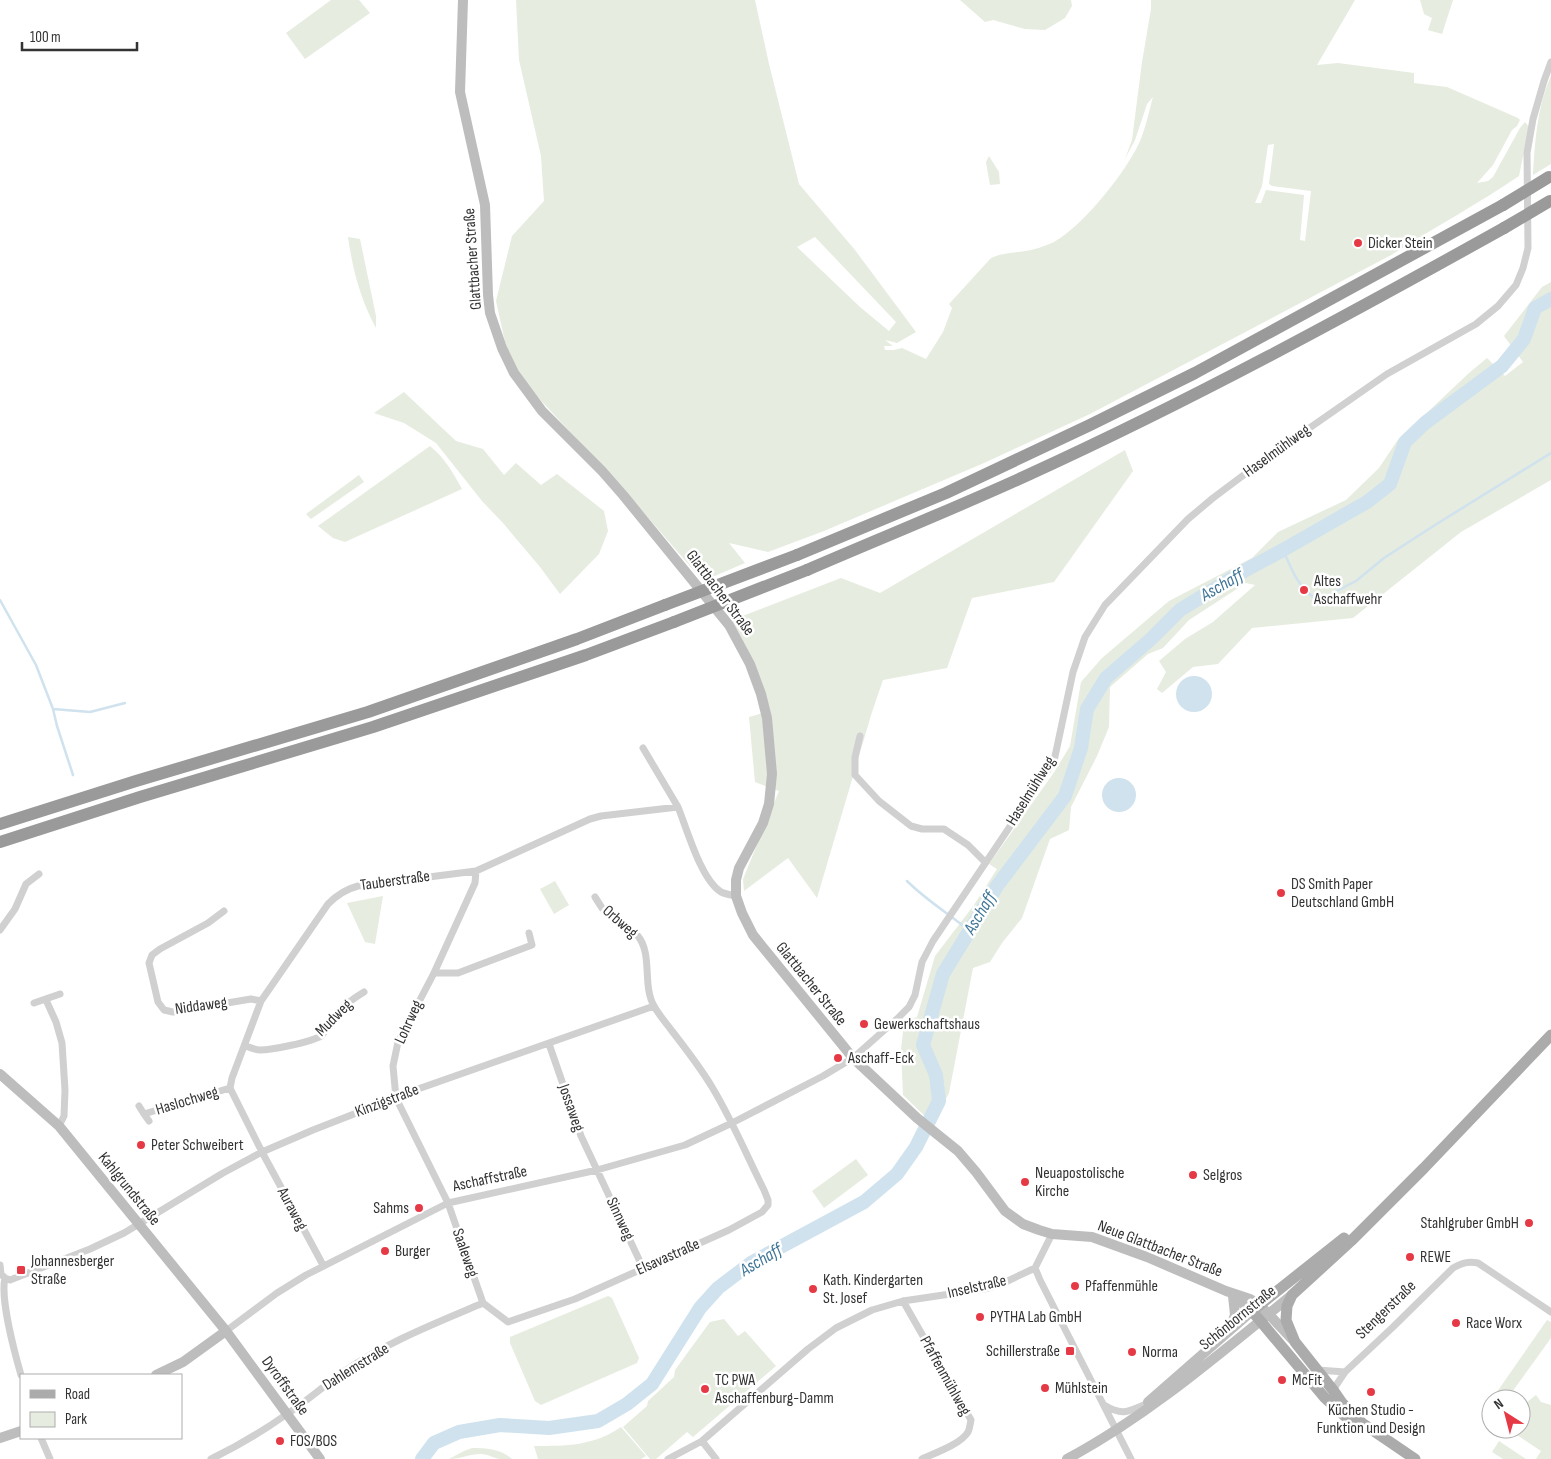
<svg xmlns="http://www.w3.org/2000/svg" width="1551" height="1459" viewBox="0 0 1551 1459" font-family="'Sofia Sans Condensed',sans-serif">
<style>
.green{fill:#e6ecdf;fill-rule:evenodd}
.water{fill:#cfe2ee}
.lines{fill:none;stroke-linecap:round;stroke-linejoin:round}
.stream{stroke:#cfe2ee;stroke-width:2.5}
.river{stroke:#cfe2ee;stroke-width:14}
.street{stroke:#d0d0d0;stroke-width:7}
.secondary{stroke:#bdbdbd;stroke-width:10}
.primary{stroke:#ababab;stroke-width:11}
.highway{stroke:#9a9a9a;stroke-width:12}
.highway-bridge{stroke:#9a9a9a;stroke-width:12}
.poi-dot{fill:#e63946;stroke:#fff;stroke-width:2}
.labels{text-anchor:middle;dominant-baseline:central;stroke-width:5;stroke-linejoin:round;paint-order:stroke}
.poi-label{font-size:16px;fill:#333;stroke:#fff;text-anchor:start}
.street-label{font-size:16px;fill:#333;stroke:#fff}
.water-label{font-size:18px;font-style:italic;fill:#3f7597;stroke:#fff}
</style>
<rect width="100%" height="100%" fill="#fff"/>
<path class="green" d="M 331,0 L 359,0 L 370,13 L 305,59 L 286,33 Z
M 516,0 L 755,0 L 769,64 L 799,184 L 855,250 L 916,332 L 897,343 L 885,340 L 893,346 L 884,346 L 885,350 L 894,350 L 902,348 L 926,359 L 943,332 L 952,308 L 949,304 L 991,258 C 1002,253 1013,253 1025,251 C 1034,250 1045,246 1054,242 C 1083,226 1127,171 1140,141 C 1146,127 1149,111 1153,97 L 1147,104 L 1135,140 L 1125,159 L 1132,140 L 1142,62 L 1151,9 L 1151,0 L 1355,0 L 1317,65 L 1338,63 L 1414,73 L 1414,83 L 1447,87 L 1518,118 L 1520,120 L 1517,126 L 1512,130 L 1493,165 L 1477,183 L 1488,181 L 1493,177 L 1520,128 L 1525,122 L 1529,127 L 1519,176 C 1478,204 1435,227 1393,254 L 1090,414 L 984,463 L 824,531 L 768,552 L 729,543 L 745,563 L 703,581 L 625,491 L 520,378 L 505,342 L 496,301 L 512,236 L 544,201 L 541,156 L 519,60 ZM 1274,144 L 1269,184 L 1272,186 L 1311,191 L 1305,241 L 1300,240 L 1304,195 L 1266,190 L 1261,203 L 1255,203 L 1262,186 L 1268,145 ZM 815,237 L 896,322 L 889,331 L 860,307 L 797,247 Z
M 960,0 L 1071,0 L 1072,6 L 1065,18 L 1045,30 L 1025,29 L 993,20 L 985,22 Z
M 1420,0 L 1453,0 L 1442,34 L 1428,30 L 1432,18 L 1424,14 Z
M 1551,76 L 1551,164 L 1533,175 C 1535,142 1537,107 1551,76 Z
M 989,156 L 999,172 L 1000,184 L 990,185 L 986,162 Z
M 348,237 L 360,239 L 376,316 L 376,328 C 360,298 353,271 348,237 Z
M 1551,282 L 1551,480 L 1461,532 L 1353,618 L 1252,628 L 1218,664 L 1193,667 L 1162,693 L 1157,689 L 1166,672 L 1159,661 L 1185,639 L 1213,622 L 1255,585 L 1246,583 L 1189,620 L 1163,648 L 1148,654 L 1110,687 L 1109,727 L 1097,756 L 1071,807 L 1069,830 L 1050,839 L 1022,918 L 1002,943 L 990,962 L 973,968 L 949,1093 L 933,1124 L 903,1095 L 901,1050 L 904,1022 L 917,1017 L 935,956 L 974,905 L 997,869 L 989,864 L 1055,771 L 1070,746 L 1081,682 L 1102,658 L 1169,601 L 1252,558 L 1278,532 L 1346,500 L 1379,468 L 1397,441 L 1469,373 L 1487,358 L 1505,376 L 1523,362 L 1504,336 L 1542,287 Z
M 404,392 L 456,441 L 483,449 L 504,475 L 516,463 L 541,485 L 557,474 L 604,511 L 608,531 L 599,554 L 560,594 L 540,567 L 503,523 L 482,501 L 436,443 L 404,423 L 374,413 Z
M 430,446 C 445,458 453,473 462,489 L 345,542 L 333,538 L 318,526 Z
M 1125,450 L 1133,471 L 1054,582 L 972,598 L 947,668 L 883,680 L 872,712 L 817,898 L 788,858 L 744,891 L 743,879 L 779,791 L 755,782 L 749,717 L 770,711 L 755,663 L 732,620 L 841,578 L 880,593 Z
M 359,475 L 364,482 L 311,519 L 306,514 Z
M 555,881 L 569,905 L 554,914 L 540,889 Z
M 383,896 L 375,944 L 365,942 L 347,903 Z
M 856,1159 L 868,1175 L 824,1208 L 812,1191 Z
M 608,1296 L 612,1298 L 639,1358 L 637,1363 L 541,1405 L 535,1401 L 510,1343 L 510,1337 Z
M 724,1319 L 738,1336 L 745,1331 L 776,1366 L 693,1437 L 687,1432 L 656,1459 L 650,1459 L 623,1427 L 647,1406 L 648,1401 L 674,1377 L 675,1370 L 710,1322 Z
M 1547,1320 L 1551,1322 L 1551,1338 L 1507,1399 L 1492,1399 Z
M 1536,1395 L 1541,1402 L 1551,1405 L 1551,1459 L 1536,1459 L 1541,1451 L 1508,1429 L 1521,1429 L 1521,1420 L 1528,1415 L 1522,1406 Z
M 621,1427 L 646,1456 L 641,1459 L 538,1459 L 534,1446 C 566,1446 594,1446 621,1427 Z
M 1499,1441 L 1526,1459 L 1503,1459 L 1492,1452 Z
M 472,1448 C 487,1448 501,1449 512,1459 C 508,1459 504,1459 500,1459 C 493,1458 488,1454 481,1454 C 469,1454 461,1459 449,1459 L 464,1451 Z"/>
<path class="water" d="M1176 694a18 18 0 1 1 36 0a18 18 0 1 1-36 0Z
M1102 795a17 17 0 1 1 34 0a17 17 0 1 1-34 0Z"/>
<g class="lines">
<path class="stream" d="M 1283,550 C 1291,568 1297,585 1313,597 L 1327,596 L 1356,581 L 1384,558 L 1435,525 L 1551,453
M 0,600 L 36,665 L 53,709 L 57,726 L 73,775
M 53,709 L 90,712 L 125,703
M 907,881 C 926,900 949,914 970,931"/>
<path class="river" d="M 422,1459 L 434,1443 L 459,1432 L 500,1425 L 549,1428 L 598,1421 L 627,1404 L 652,1384 L 700,1308 L 718,1288 L 751,1263 L 864,1202 L 897,1174 L 916,1147 L 939,1101 L 936,1075 L 923,1045 L 943,974 L 997,886 L 1065,796 L 1081,748 L 1087,709 L 1106,678 L 1151,639 L 1180,610 L 1242,572 L 1283,550 L 1367,502 L 1390,484 L 1405,442 L 1425,423 L 1502,366 L 1524,339 L 1535,308 L 1551,299"/>
<path class="street" d="M 860,736 L 855,757 L 855,775 L 879,801 L 911,826 L 922,829 L 944,829 L 968,845 L 985,862
M 678,807 C 687,829 701,880 721,892 C 725,894 731,895 736,896
M 476,871 L 475,883 L 434,973 L 398,1042 L 393,1066 L 396,1098 L 448,1203 L 483,1303
M 224,911 L 208,923 L 160,949 L 152,955 L 149,963 L 158,1002 L 164,1010 L 173,1012 L 251,999 L 261,1001
M 0,930 L 15,909 L 26,884 L 39,874
M 434,973 L 458,973 L 532,945 L 529,933
M 46,1000 L 56,1022 L 62,1043 L 65,1090 L 64,1116 L 59,1126
M 34,1003 L 60,994
M 549,1044 L 581,1136 L 643,1268
M 245,1046 C 250,1047 255,1050 260,1050 C 272,1050 311,1042 321,1036 C 328,1030 331,1021 337,1014 C 344,1005 354,998 364,992
M 139,1106 L 144,1114
M 149,1121 L 144,1114 L 230,1088
M 1052,1234 L 1035,1268 L 1040,1280 L 1131,1459
M 0,1265 L 1,1274 L 5,1278
M 323,1265 L 262,1152 L 230,1088 L 232,1078 L 261,1001 L 328,904 C 338,894 346,889 358,886 L 476,871 L 590,819 L 601,816 L 678,807 L 643,748
M 5,1278 L 10,1280 L 90,1249 L 124,1233 L 223,1173 L 262,1152 L 313,1130 L 418,1089 L 654,1006
M 5,1278 C 0,1298 15,1354 21,1375
M 903,1301 L 971,1420 C 970,1424 970,1428 968,1432 C 961,1444 935,1453 922,1459
M 483,1303 L 508,1322 L 575,1299 L 729,1230 L 762,1212 L 768,1205 L 768,1200 L 764,1190 C 747,1156 732,1120 712,1087 C 700,1067 686,1049 672,1031 C 666,1023 659,1015 654,1006 C 642,985 653,955 638,936 L 602,908 L 595,897
M 226,1331 L 277,1293 L 306,1275 L 448,1203 L 597,1170 L 685,1145 L 732,1123 L 823,1076 L 853,1058 L 898,1018 L 909,1007 L 915,995 L 922,962 L 933,941 L 1054,761 L 1073,672 L 1085,637 L 1105,605 L 1188,519 L 1213,498 L 1265,459 L 1387,374 L 1476,324 L 1498,306 L 1516,285 L 1523,268 L 1528,248 L 1527,153 L 1533,119 L 1544,81 L 1551,62
M 1318,1370 L 1345,1372
M 1333,1390 L 1345,1372 L 1393,1327 L 1453,1268 C 1462,1263 1468,1261 1478,1263 L 1551,1312
M 1104,1405 C 1122,1416 1128,1412 1146,1404
M 41,1438 L 50,1459
M 702,1441 L 716,1459
M 211,1459 C 238,1446 263,1431 287,1414 C 307,1401 326,1384 345,1371 C 387,1342 436,1323 483,1303
M 668,1459 L 702,1441 L 808,1349 L 836,1328 L 872,1310 L 903,1301 L 984,1289 L 999,1285 L 1035,1268"/>
<path class="secondary" d="M 463,0 L 460,92 L 485,205 L 488,295 L 490,313 L 502,348 L 514,373 L 542,411 L 602,471 L 623,495 L 729,625 L 750,664 L 761,694 L 767,718 L 772,774 L 769,804 L 763,823 L 739,868 L 736,880 L 736,896 L 742,913 L 753,935 L 853,1058 L 917,1118 L 958,1151 L 976,1172 L 1005,1211 L 1023,1224 L 1039,1230 L 1052,1234 L 1092,1237 L 1147,1257 L 1226,1291 L 1250,1299 L 1260,1305 L 1292,1339
M 0,1074 L 59,1126 L 226,1331 L 320,1459
M 1230,1329 L 1235,1315 L 1233,1296
M 156,1375 L 183,1362 L 226,1331
M 1148,1402 L 1252,1311 L 1233,1296
M 0,1438 L 21,1431
M 1067,1459 C 1149,1415 1219,1354 1292,1295"/>
<path class="primary" d="M 1344,1238 L 1252,1311 L 1325,1398 L 1359,1429
M 1415,1459 L 1362,1423 L 1342,1403 L 1333,1390 L 1295,1342 L 1286,1320 L 1287,1306 L 1292,1295 L 1351,1241 L 1424,1168 L 1551,1035"/>
<path class="highway" d="M 797,555 L 946,493 L 1090,425 L 1195,373 L 1503,205
M 807,570 C 881,538 956,508 1030,474 C 1192,400 1348,315 1504,228
M 0,824 L 136,781 L 368,712 L 577,639 L 665,605
M 0,842 L 140,797 L 373,727 L 586,655 L 674,622"/>
<path class="highway-bridge" d="M 1503,205 L 1549,177
M 1504,228 L 1550,201
M 665,605 L 797,555
M 674,622 L 807,570"/>
</g>
<g class="poi-dot">
<circle cx="1358" cy="243" r="5"/>
<circle cx="1304" cy="590" r="5"/>
<circle cx="1281" cy="893" r="5"/>
<circle cx="864" cy="1024" r="5"/>
<circle cx="838" cy="1058" r="5"/>
<circle cx="141" cy="1145" r="5"/>
<circle cx="1193" cy="1175" r="5"/>
<circle cx="1025" cy="1182" r="5"/>
<circle cx="419" cy="1208" r="5"/>
<circle cx="1529" cy="1223" r="5"/>
<circle cx="385" cy="1251" r="5"/>
<circle cx="1410" cy="1257" r="5"/>
<rect x="16" y="1265" width="10" height="10" rx="2.5"/>
<circle cx="1075" cy="1286" r="5"/>
<circle cx="813" cy="1289" r="5"/>
<circle cx="980" cy="1317" r="5"/>
<circle cx="1456" cy="1323" r="5"/>
<rect x="1065" y="1346" width="10" height="10" rx="2.5"/>
<circle cx="1132" cy="1352" r="5"/>
<circle cx="1282" cy="1380" r="5"/>
<circle cx="1045" cy="1388" r="5"/>
<circle cx="705" cy="1389" r="5"/>
<circle cx="1371" cy="1392" r="5"/>
<circle cx="280" cy="1441" r="5"/>
</g>
<g class="labels">
<g class="poi-label">
<text x="1368" y="243">Dicker Stein</text>
<text x="1314" y="581">Altes<tspan x="1314" dy="18">Aschaffwehr</tspan></text>
<text x="1291" y="884">DS Smith Paper<tspan x="1291" dy="18">Deutschland GmbH</tspan></text>
<text x="874" y="1024">Gewerkschaftshaus</text>
<text x="848" y="1058">Aschaff-Eck</text>
<text x="151" y="1145">Peter Schweibert</text>
<text x="1035" y="1173">Neuapostolische<tspan x="1035" dy="18">Kirche</tspan></text>
<text x="1203" y="1175">Selgros</text>
<text x="409" y="1208" text-anchor="end">Sahms</text>
<text x="1519" y="1223" text-anchor="end">Stahlgruber GmbH</text>
<text x="395" y="1251">Burger</text>
<text x="1420" y="1257">REWE</text>
<text x="31" y="1261">Johannesberger<tspan x="31" dy="18">Straße</tspan></text>
<text x="823" y="1280">Kath. Kindergarten<tspan x="823" dy="18">St. Josef</tspan></text>
<text x="1085" y="1286">Pfaffenmühle</text>
<text x="990" y="1317">PYTHA Lab GmbH</text>
<text x="1466" y="1323">Race Worx</text>
<text x="1060" y="1351" text-anchor="end">Schillerstraße</text>
<text x="1142" y="1352">Norma</text>
<text x="715" y="1380">TC PWA<tspan x="715" dy="18">Aschaffenburg-Damm</tspan></text>
<text x="1292" y="1380">McFit</text>
<text x="1055" y="1388">Mühlstein</text>
<text x="1371" y="1410" text-anchor="middle">Küchen Studio -<tspan x="1371" dy="18">Funktion und Design</tspan></text>
<text x="290" y="1441">FOS/BOS</text>
</g>
<g class="street-label">
<text transform="translate(473 259) rotate(-94)">Glattbacher Straße</text>
<text transform="translate(1277 451) rotate(-36)">Haselmühlweg</text>
<text transform="translate(720 593) rotate(53)">Glattbacher Straße</text>
<text transform="translate(1031 791) rotate(-58)">Haselmühlweg</text>
<text transform="translate(395 881) rotate(-8)">Tauberstraße</text>
<text transform="translate(620 922) rotate(41)">Orbweg</text>
<text transform="translate(811 984) rotate(51)">Glattbacher Straße</text>
<text transform="translate(201 1006) rotate(-8)">Niddaweg</text>
<text transform="translate(334 1018) rotate(-45)">Mudweg</text>
<text transform="translate(409 1022) rotate(-65)">Lohrweg</text>
<text transform="translate(187 1101) rotate(-17)">Haslochweg</text>
<text transform="translate(387 1101) rotate(-21)">Kinzigstraße</text>
<text transform="translate(571 1108) rotate(71)">Jossaweg</text>
<text transform="translate(490 1179) rotate(-12)">Aschaffstraße</text>
<text transform="translate(129 1189) rotate(51)">Kahlgrundstraße</text>
<text transform="translate(292 1209) rotate(62)">Auraweg</text>
<text transform="translate(620 1219) rotate(65)">Sinnweg</text>
<text transform="translate(1160 1249) rotate(21)">Neue Glattbacher Straße</text>
<text transform="translate(465 1253) rotate(71)">Saaleweg</text>
<text transform="translate(668 1257) rotate(-24)">Elsavastraße</text>
<text transform="translate(977 1287) rotate(-13)">Inselstraße</text>
<text transform="translate(1386 1310) rotate(-44)">Stengerstraße</text>
<text transform="translate(1238 1318) rotate(-39)">Schönbornstraße</text>
<text transform="translate(356 1367) rotate(-32)">Dahlemstraße</text>
<text transform="translate(945 1376) rotate(61)">Pfaffenmühlweg</text>
<text transform="translate(285 1386) rotate(54)">Dyroffstraße</text>
</g>
<g class="water-label">
<text transform="translate(1222 585) rotate(-30)">Aschaff</text>
<text transform="translate(980 913) rotate(-59)">Aschaff</text>
<text transform="translate(761 1260) rotate(-31)">Aschaff</text>
</g>
</g>
<rect x="20" y="1374" width="162" height="65" fill="#ffffff" stroke="#adadad"/>
<rect x="30" y="1390" width="25" height="8" fill="#ababab" stroke="#adadad"/>
<text x="65" y="1399" font-size="15" fill="#333333">Road</text>
<rect x="30" y="1412" width="25" height="15" fill="#e6ecdf" stroke="#adadad"/>
<text x="65" y="1424" font-size="15" fill="#333333">Park</text>
<g transform="translate(1506 1414) rotate(324)"><circle r="24" fill="#ffffff" stroke="#adadad"/>
<path d="M0-4L9 19L0 12L-9 19Z" fill="#e63946"/>
<text y="-8" font-size="14" font-weight="bold" text-anchor="middle" fill="#333333">N</text>
</g>
<path d="M22 42v8h115v-8" fill="none" stroke="#333333" stroke-width="2.5"/>
<text x="30" y="42" font-size="15" fill="#333333" stroke="#ffffff" stroke-width="4" paint-order="stroke">100 m</text>
</svg>
